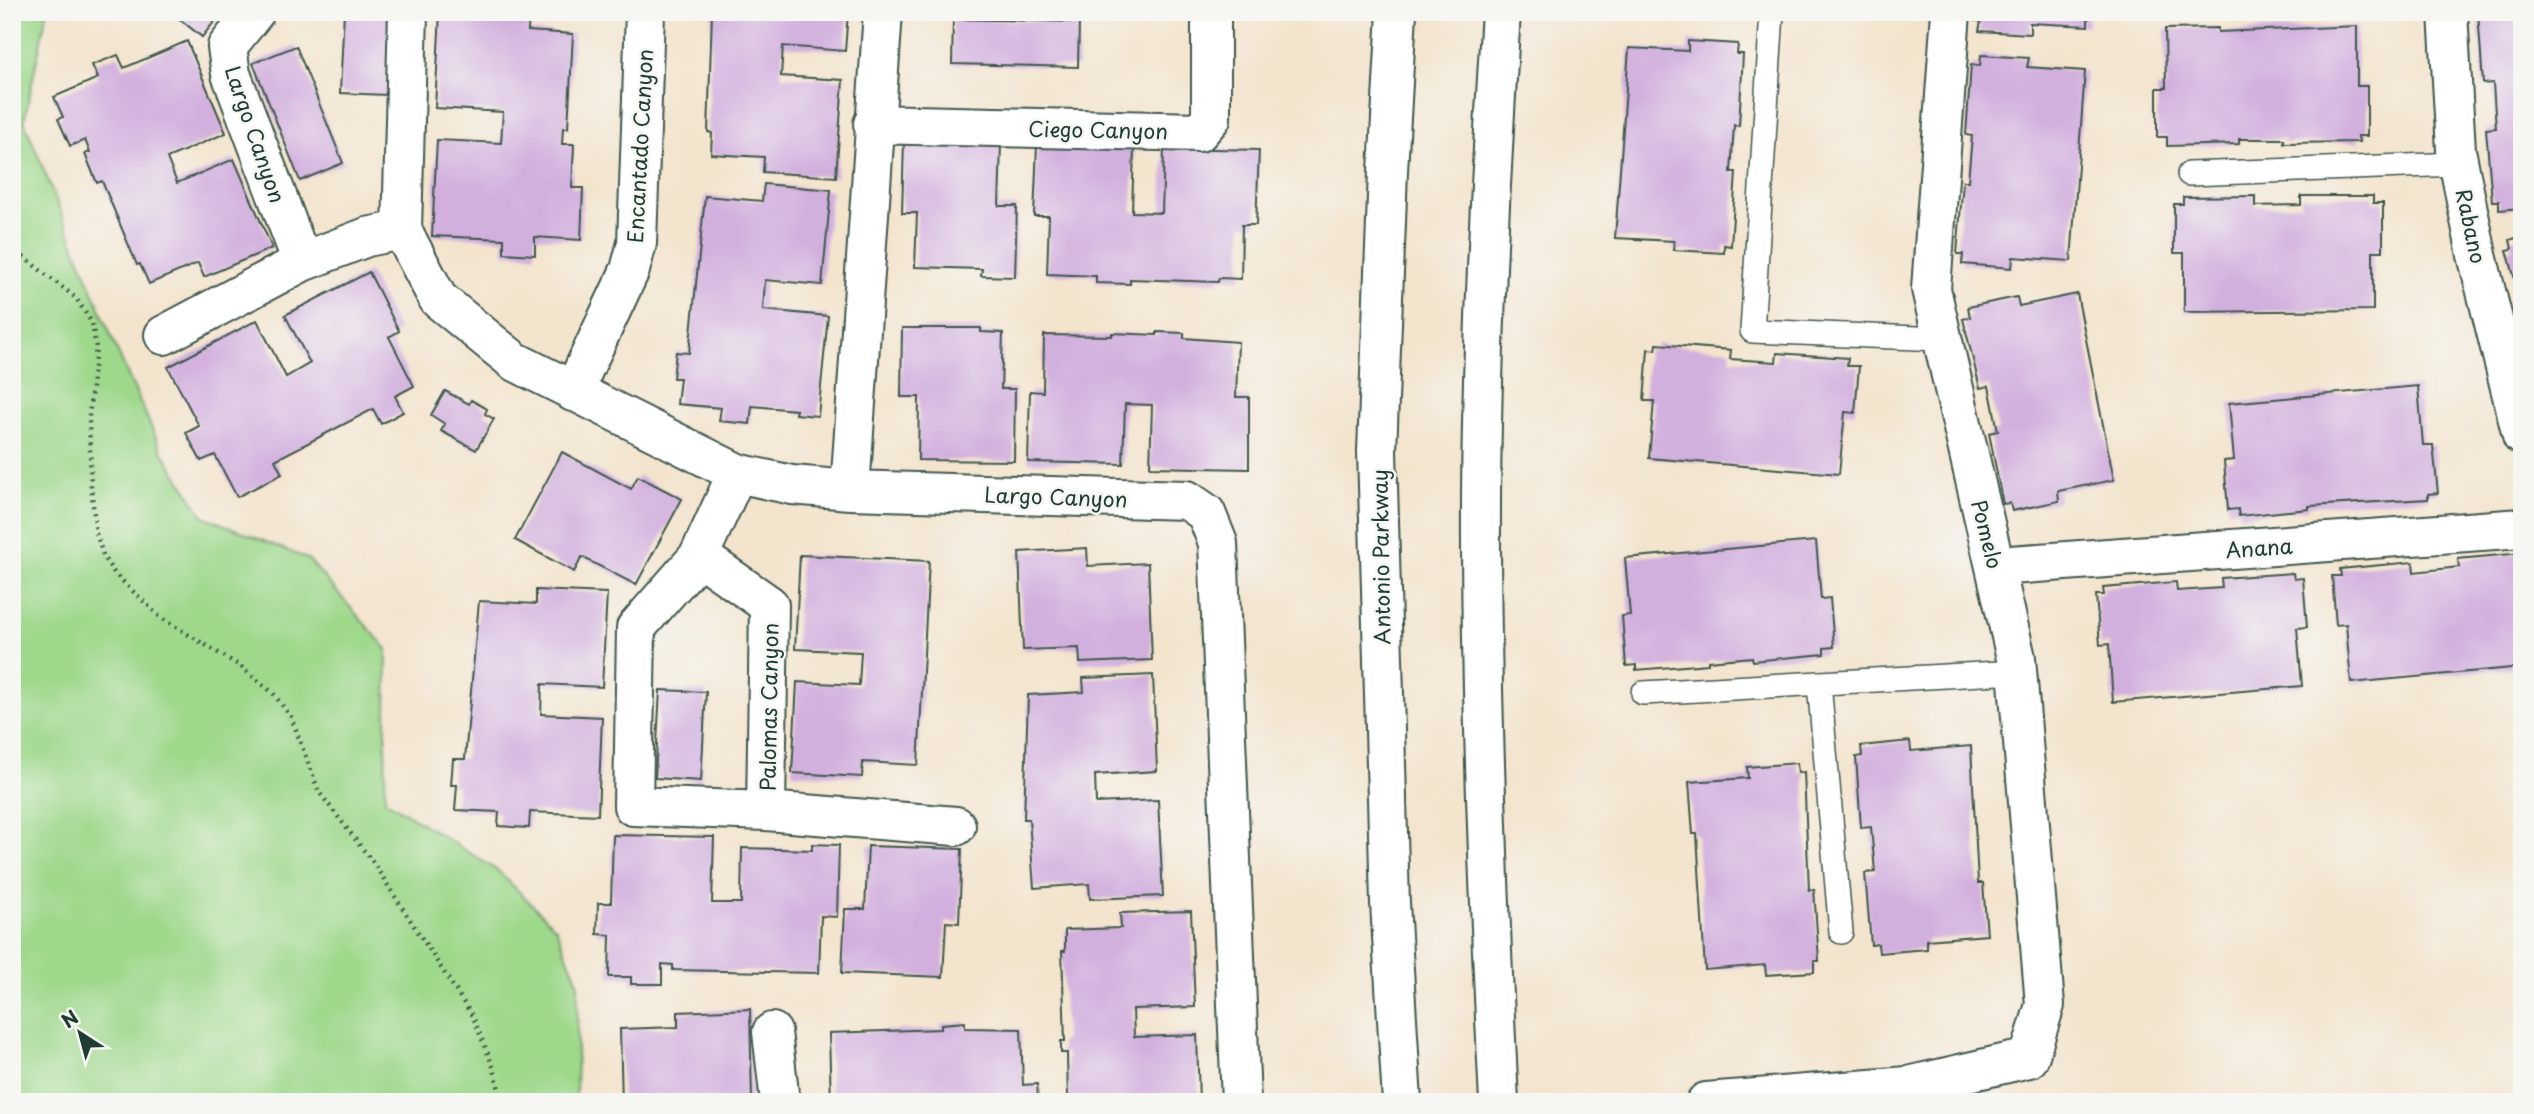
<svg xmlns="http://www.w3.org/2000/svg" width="2534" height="1114" viewBox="0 0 2534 1114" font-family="'Playpen Sans',sans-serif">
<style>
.green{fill:#9ed88b;stroke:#5e8a60;stroke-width:2}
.building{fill:#d2b0de}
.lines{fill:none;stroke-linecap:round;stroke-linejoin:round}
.service-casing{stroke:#3f564b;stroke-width:26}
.minor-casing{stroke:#3f564b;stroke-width:42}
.primary-casing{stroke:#3f564b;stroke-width:42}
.path{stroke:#3f564b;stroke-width:4.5;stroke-dasharray:2 5;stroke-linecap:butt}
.service{stroke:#fff;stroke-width:23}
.minor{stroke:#fff;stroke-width:38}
.primary{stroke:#fff;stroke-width:38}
.labels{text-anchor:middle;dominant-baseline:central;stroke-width:5;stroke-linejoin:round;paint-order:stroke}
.street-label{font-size:21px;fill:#1f3d34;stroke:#f6f6f2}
</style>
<rect width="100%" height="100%" fill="#f6f6f2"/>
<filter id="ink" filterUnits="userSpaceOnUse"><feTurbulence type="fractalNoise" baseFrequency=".0143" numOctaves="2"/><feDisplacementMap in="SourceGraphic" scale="14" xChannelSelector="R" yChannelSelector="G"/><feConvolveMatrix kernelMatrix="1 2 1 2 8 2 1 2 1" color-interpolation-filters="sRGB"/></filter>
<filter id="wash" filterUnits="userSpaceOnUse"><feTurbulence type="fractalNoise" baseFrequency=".00686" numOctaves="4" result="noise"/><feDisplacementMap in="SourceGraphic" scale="28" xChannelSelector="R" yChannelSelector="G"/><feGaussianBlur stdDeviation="1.57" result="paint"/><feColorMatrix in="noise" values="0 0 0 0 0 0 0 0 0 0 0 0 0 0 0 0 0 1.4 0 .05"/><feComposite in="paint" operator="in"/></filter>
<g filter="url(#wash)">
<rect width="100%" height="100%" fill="#f3e4cd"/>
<path class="green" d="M 12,12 L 47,12 L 24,121 L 118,353 L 162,451 L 203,516 L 308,559 L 387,649 L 385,800 L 498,871 L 556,928 L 578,982 L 576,1102 L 12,1102 Z"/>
<g id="blocks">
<path class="building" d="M 171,12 L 222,12 L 202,37 Z
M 344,12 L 390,12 L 387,95 L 340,93 Z
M 440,12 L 529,14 L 528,31 L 573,34 L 568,128 L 563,128 L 562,144 L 574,144 L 572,188 L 583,188 L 581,240 L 535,237 L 535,255 L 504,253 L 504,239 L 432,236 L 437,140 L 501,143 L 503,112 L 435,108 Z
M 712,12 L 848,12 L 845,51 L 783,46 L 781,76 L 843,80 L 836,177 L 763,172 L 764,157 L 711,154 L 712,133 L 708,132 Z
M 1975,12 L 2088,12 L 2088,26 L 2030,23 L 2030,34 L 1979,31 L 1981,21 L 1975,21 Z
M 2478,12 L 2522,12 L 2522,208 L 2499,210 L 2499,201 L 2492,201 L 2486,129 L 2496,128 L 2493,83 L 2483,84 Z
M 953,19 L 1079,22 L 1078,67 L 952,64 Z
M 2357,26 L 2357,86 L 2367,86 L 2367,136 L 2358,136 L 2359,142 L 2284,143 L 2284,139 L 2239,139 L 2239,144 L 2167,146 L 2167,137 L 2157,137 L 2157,88 L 2166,88 L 2165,29 L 2218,28 L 2218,32 Z
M 187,41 L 226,133 L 167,158 L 177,183 L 234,159 L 272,248 L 204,277 L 198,263 L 149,284 L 140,264 L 137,265 L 102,181 L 97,183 L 85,154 L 90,152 L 85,140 L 70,146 L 58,119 L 63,117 L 54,97 L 98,78 L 92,65 L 118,55 L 124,68 Z
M 1688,41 L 1738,44 L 1737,54 L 1743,54 L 1739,126 L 1734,125 L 1731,172 L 1736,172 L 1731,246 L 1724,245 L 1724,253 L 1673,250 L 1674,241 L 1615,238 L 1629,48 L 1688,51 Z
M 296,46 L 343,163 L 300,181 L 253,63 Z
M 1981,55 L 2029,58 L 2027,67 L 2085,71 L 2071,261 L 2013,257 L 2012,268 L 1962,264 L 1963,254 L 1957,254 L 1963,181 L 1968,181 L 1972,136 L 1966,135 L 1971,65 L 1980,66 Z
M 904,141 L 1001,144 L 999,206 L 1017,206 L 1015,277 L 981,276 L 982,269 L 915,267 L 917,213 L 902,213 Z
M 1037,145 L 1134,148 L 1132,212 L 1162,213 L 1164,148 L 1259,150 L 1256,225 L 1242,225 L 1241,279 L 1219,278 L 1218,282 L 1130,279 L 1130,284 L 1096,283 L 1096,276 L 1047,274 L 1049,216 L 1034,216 Z
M 764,184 L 831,190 L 822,285 L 765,280 L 763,310 L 828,316 L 818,416 L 795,414 L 796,410 L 752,406 L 750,424 L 719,421 L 721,408 L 677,404 L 680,378 L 673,378 L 676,352 L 689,353 L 705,196 L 762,201 Z
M 2255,196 L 2255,206 L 2301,205 L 2301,196 L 2373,196 L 2373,203 L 2383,203 L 2383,251 L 2373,251 L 2373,310 L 2184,312 L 2184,253 L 2174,253 L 2174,204 L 2183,204 L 2183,197 Z
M 2522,236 L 2522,302 L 2521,302 L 2507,250 L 2512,249 L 2510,240 Z
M 369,272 L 399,331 L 389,337 L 414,386 L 395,396 L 403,412 L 381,424 L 373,409 L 275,460 L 282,474 L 237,497 L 215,455 L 201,461 L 186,433 L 199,426 L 168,367 L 257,320 L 286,377 L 310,363 L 285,315 Z
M 2077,294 L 2114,480 L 2058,491 L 2059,501 L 2012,511 L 2010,503 L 2003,504 L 1989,433 L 1998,431 L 1989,386 L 1980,388 L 1963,319 L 1970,317 L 1968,307 L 2017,297 L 2019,306 Z
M 902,328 L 981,328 L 981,332 L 1003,333 L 1001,389 L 1015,389 L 1014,461 L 918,460 L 919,397 L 901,397 Z
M 1157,332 L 1184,333 L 1184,338 L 1238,342 L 1236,397 L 1249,397 L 1249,469 L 1150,467 L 1152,405 L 1125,404 L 1123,464 L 1028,462 L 1030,391 L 1043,392 L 1044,335 L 1112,336 L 1112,333 L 1157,335 Z
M 1657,344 L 1731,350 L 1730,359 L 1776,362 L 1777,353 L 1848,358 L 1847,366 L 1859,366 L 1855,413 L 1845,412 L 1839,474 L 1649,458 L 1654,401 L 1644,401 L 1648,349 L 1656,350 Z
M 2418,386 L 2423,445 L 2433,445 L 2438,493 L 2428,494 L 2428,499 L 2309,506 L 2309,509 L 2239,516 L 2238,509 L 2228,510 L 2224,461 L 2234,460 L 2229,403 Z
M 445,391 L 469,404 L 471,400 L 487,409 L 485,414 L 494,419 L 476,450 L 441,431 L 445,424 L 431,415 Z
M 562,452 L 631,489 L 638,476 L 682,499 L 636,585 L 582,557 L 574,572 L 515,540 Z
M 1816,541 L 1821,599 L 1830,598 L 1834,647 L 1824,648 L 1824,654 L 1753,661 L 1752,657 L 1708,661 L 1708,664 L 1636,670 L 1636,665 L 1626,666 L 1622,616 L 1630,615 L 1625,558 Z
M 1087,548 L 1088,566 L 1148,563 L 1152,660 L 1080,663 L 1079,648 L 1023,650 L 1019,552 Z
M 2522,553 L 2522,667 L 2351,683 L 2346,624 L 2336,625 L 2332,576 L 2341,576 L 2340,569 L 2413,562 L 2414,572 L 2459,567 L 2458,559 Z
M 800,555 L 929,561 L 918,765 L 863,762 L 862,777 L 792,773 L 797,682 L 859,685 L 861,652 L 795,649 Z
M 2293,573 L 2294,579 L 2303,578 L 2307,627 L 2297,628 L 2302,686 L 2113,702 L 2109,644 L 2100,645 L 2096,595 L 2104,595 L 2103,588 L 2176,582 L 2177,591 L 2222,588 L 2221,578 Z
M 536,590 L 607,593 L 602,687 L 542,684 L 541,714 L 602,717 L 598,815 L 530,812 L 529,828 L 498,826 L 499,812 L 455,810 L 457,785 L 451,785 L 453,759 L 465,759 L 479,601 L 536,604 Z
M 1153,675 L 1157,771 L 1095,775 L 1096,803 L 1158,800 L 1163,896 L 1090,899 L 1089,884 L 1034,888 L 1029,819 L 1024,819 L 1028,695 L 1084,692 L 1083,678 Z
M 660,690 L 706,692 L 701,781 L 655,778 Z
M 1910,741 L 1911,751 L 1971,746 L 1978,883 L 1983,883 L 1987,935 L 1927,940 L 1927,949 L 1879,953 L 1878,944 L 1871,945 L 1865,873 L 1875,872 L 1871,827 L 1861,828 L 1856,757 L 1862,756 L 1861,746 Z
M 1797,763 L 1798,773 L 1804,772 L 1809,890 L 1814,889 L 1819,961 L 1814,961 L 1814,972 L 1766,975 L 1765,965 L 1705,970 L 1697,834 L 1693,834 L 1689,782 L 1748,778 L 1747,767 Z
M 613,835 L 714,837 L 712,903 L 741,903 L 742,848 L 812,850 L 812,844 L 839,845 L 837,917 L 821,916 L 819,973 L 673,970 L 673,965 L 662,964 L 662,984 L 631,984 L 631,977 L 609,977 L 610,935 L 597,934 L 598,903 L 611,903 Z
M 868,846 L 962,849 L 959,923 L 946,922 L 943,977 L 842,973 L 845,909 L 865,909 Z
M 1191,911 L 1195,1007 L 1133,1009 L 1134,1037 L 1197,1035 L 1199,1102 L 1068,1101 L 1067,1053 L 1061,1053 L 1061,1041 L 1065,1041 L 1062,951 L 1065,951 L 1065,930 L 1121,928 L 1120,913 Z
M 750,1009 L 752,1102 L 622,1102 L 620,1029 L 678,1027 L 678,1012 Z
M 965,1022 L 965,1028 L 1021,1029 L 1023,1085 L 1037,1084 L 1038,1102 L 942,1102 L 942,1097 L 913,1099 L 913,1102 L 831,1102 L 829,1033 L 941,1029 L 941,1024 Z"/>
</g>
</g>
<g filter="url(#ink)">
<use href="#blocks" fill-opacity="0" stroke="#3f564b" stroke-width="2"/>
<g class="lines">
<defs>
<path id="service" d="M 1772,12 L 1752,331 L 1940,339
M 2189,174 L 2459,164
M 1819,683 L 1841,932
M 1643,693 L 2017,672"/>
<path id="minor" d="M 255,12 L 227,47 L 231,74 L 302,262 L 367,237 L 402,230
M 408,12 L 402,230 L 438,299 L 514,361 L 737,473 L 792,485 L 850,490 L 1187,500 L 1206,513 L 1218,543 L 1241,1102
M 2448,12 L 2456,150 L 2477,255 L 2522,436
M 873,124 L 1199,132 L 1211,118 L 1211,12
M 164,335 L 302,262
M 573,392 L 630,270 L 637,243 L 645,12
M 737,473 L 699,556 L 636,628 L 633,806 L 766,811 L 956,826
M 850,490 L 883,12
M 699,556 L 769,605 L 766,811
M 1996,566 L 2522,528
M 772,1032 L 780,1102
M 1706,1102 L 1908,1086 L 2029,1058 L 2045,1005 L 2016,658 L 1931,289 L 1951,12"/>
<path id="primary" d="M 1397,12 L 1388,171 L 1377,451 L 1390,903 L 1402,1102
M 1499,1102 C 1490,918 1482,733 1481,549 C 1480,370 1490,190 1501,12"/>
</defs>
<use href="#service" class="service-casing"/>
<use href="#minor" class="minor-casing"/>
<use href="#primary" class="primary-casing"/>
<path class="path" d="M 12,248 L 76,298 L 92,323 L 96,347 L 89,417 L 91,487 L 96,533 L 104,558 L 115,574 L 161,618 L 240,666 L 273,693 L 291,717 L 319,792 L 372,861 L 473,1017 L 494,1069 L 502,1102"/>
<use href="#service" class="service"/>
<use href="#minor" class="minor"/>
<use href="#primary" class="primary"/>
</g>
</g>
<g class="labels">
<g class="street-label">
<text transform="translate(1098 129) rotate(1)">Ciego Canyon</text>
<text transform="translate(256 134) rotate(71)">Largo Canyon</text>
<text transform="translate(639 146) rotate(-87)">Encantado Canyon</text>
<text transform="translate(2472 226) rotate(78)">Rabano</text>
<text transform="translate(1056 496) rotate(2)">Largo Canyon</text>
<text transform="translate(1988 534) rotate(76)">Pomelo</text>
<text transform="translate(2259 547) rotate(-4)">Anana</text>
<text transform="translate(1380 557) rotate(-91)">Antonio Parkway</text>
<text transform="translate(768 707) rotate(-89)">Palomas Canyon</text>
</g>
</g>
<rect width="2534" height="1114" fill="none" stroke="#f6f6f2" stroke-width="42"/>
<g transform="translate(80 1033) rotate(324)" stroke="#f6f6f2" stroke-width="5" paint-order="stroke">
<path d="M0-5L12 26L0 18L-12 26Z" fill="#1f3d34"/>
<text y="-10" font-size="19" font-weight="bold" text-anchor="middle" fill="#1f3d34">N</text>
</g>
</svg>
